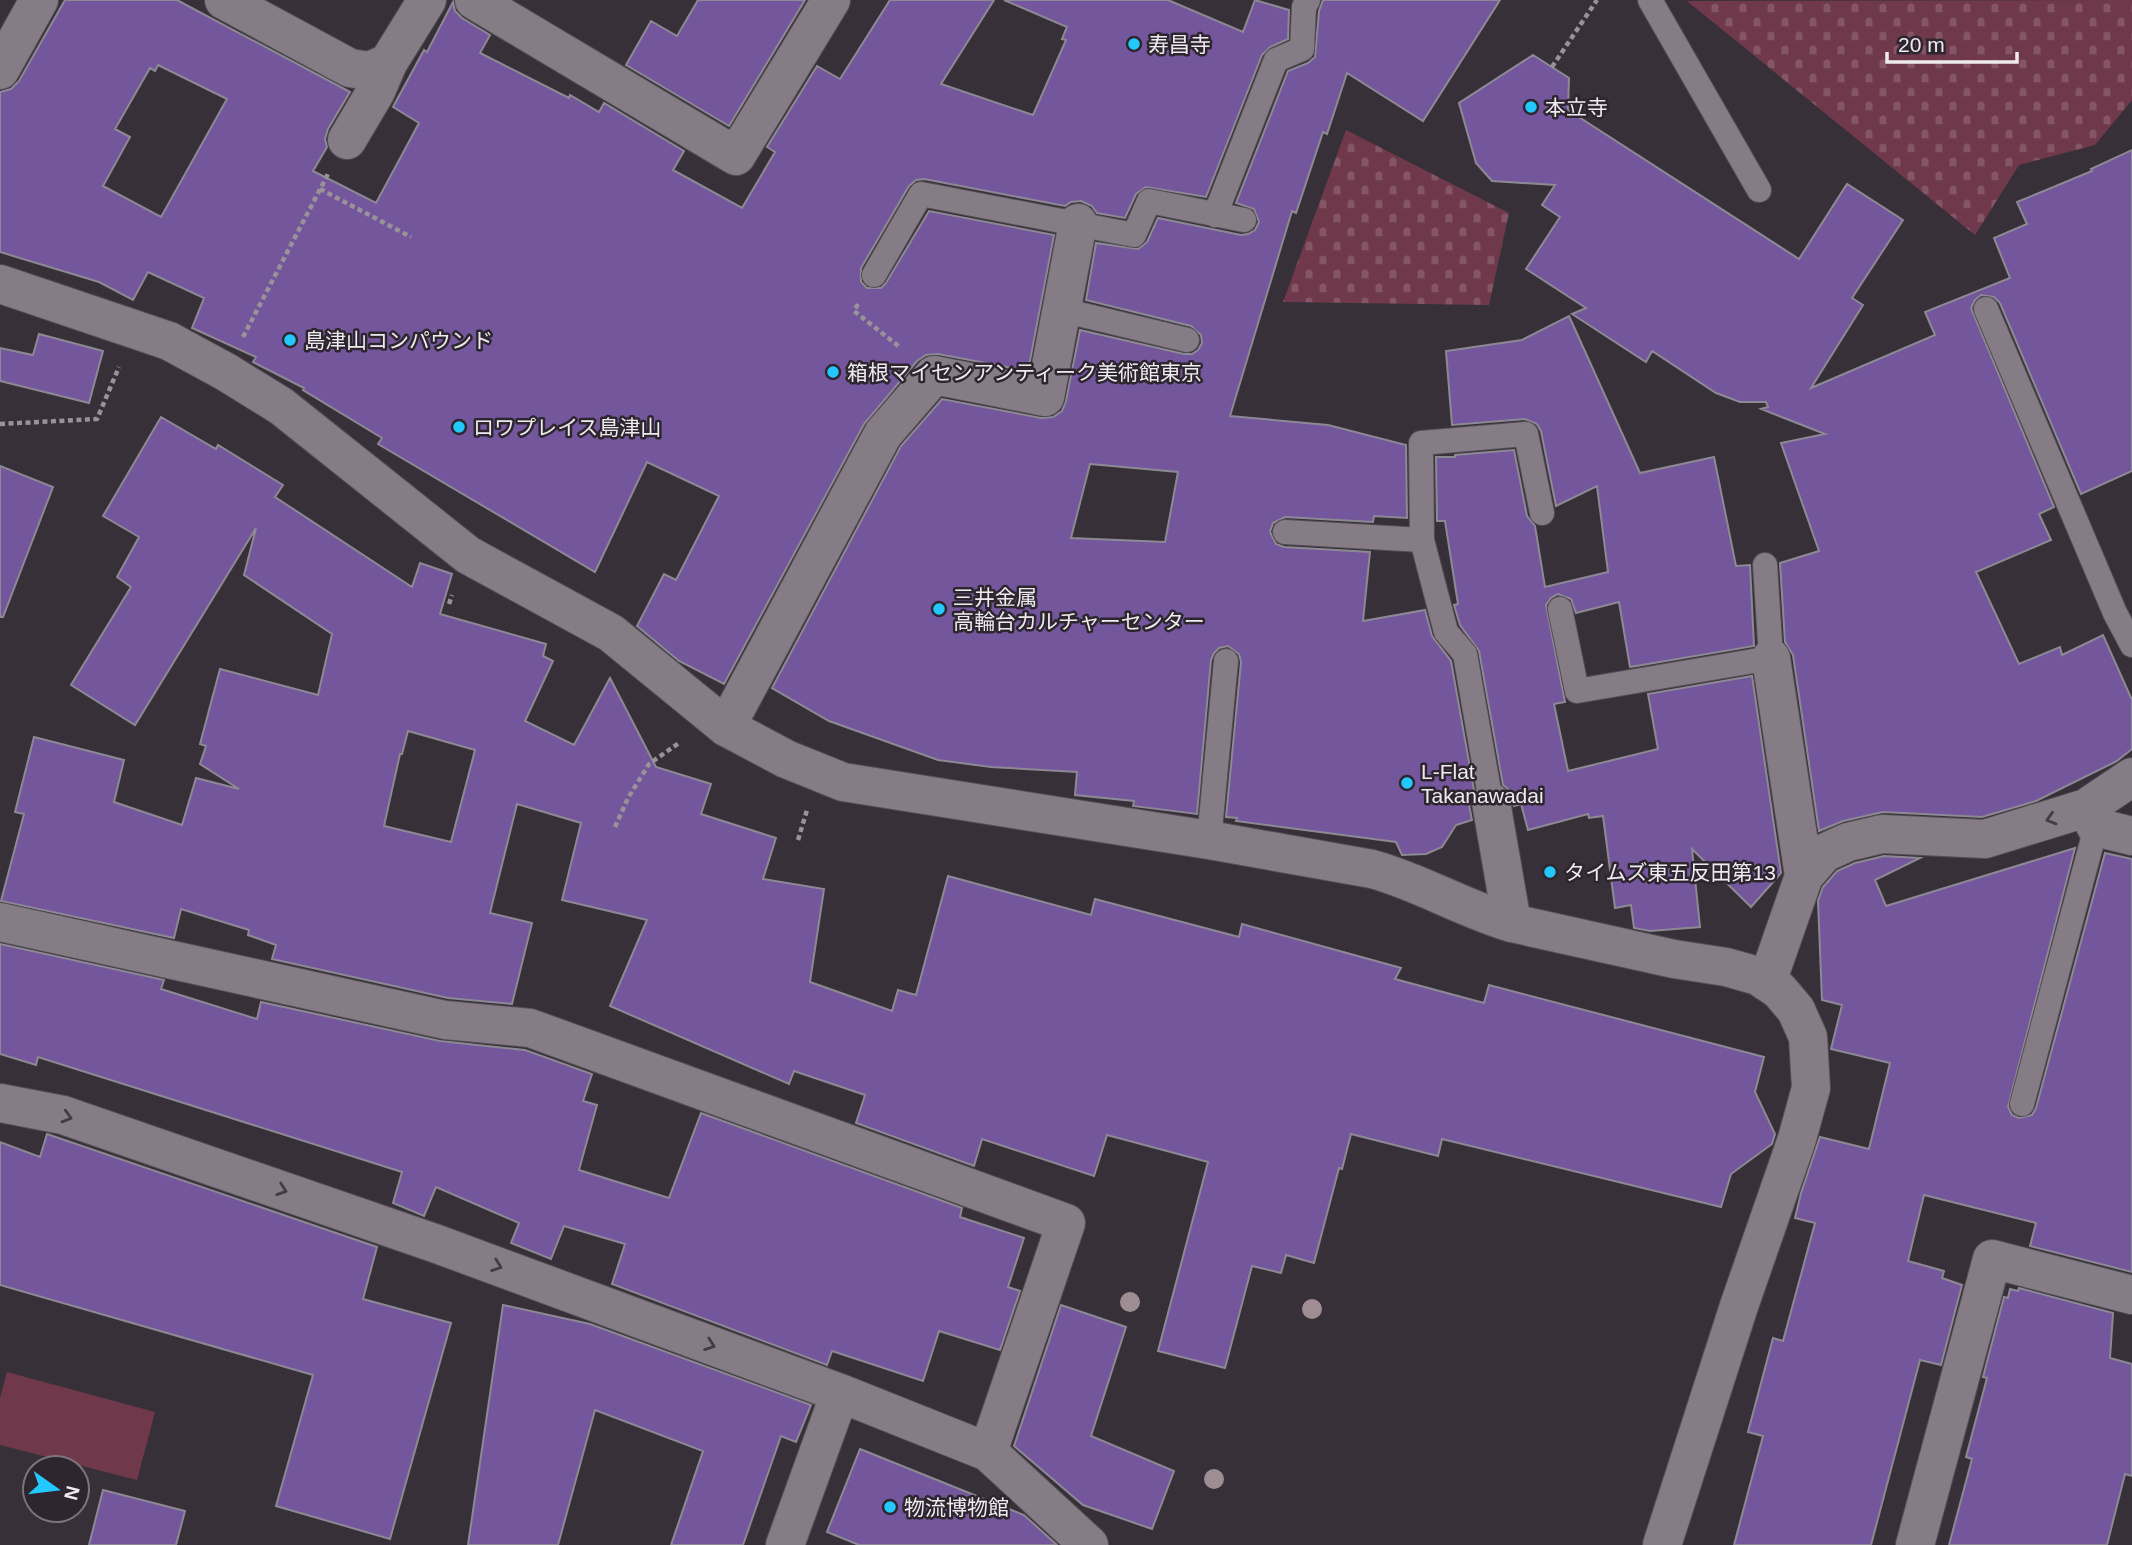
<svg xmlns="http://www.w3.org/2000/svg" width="2132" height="1545" viewBox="0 0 2132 1545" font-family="Helvetica,'Noto Sans JP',sans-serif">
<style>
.green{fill:#6f384b}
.cemetery{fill:url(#cemetery-stones)}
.building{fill:#74569c;stroke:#8d8994;stroke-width:2;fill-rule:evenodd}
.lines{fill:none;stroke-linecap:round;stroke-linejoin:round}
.service-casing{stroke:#544f56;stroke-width:26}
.minor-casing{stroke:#544f56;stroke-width:40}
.tertiary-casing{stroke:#544f56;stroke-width:40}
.path{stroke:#989299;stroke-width:4.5;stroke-dasharray:5 3.5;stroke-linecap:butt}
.service{stroke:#857c86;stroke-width:24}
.minor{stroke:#857c86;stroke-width:38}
.tertiary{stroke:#857c86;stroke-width:38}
.tree{fill:#9e8e94}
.oneway{stroke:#433c44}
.poi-dot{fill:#23c9fe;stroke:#2d262e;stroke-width:2.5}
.labels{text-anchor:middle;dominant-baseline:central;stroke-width:5;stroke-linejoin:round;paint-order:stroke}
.poi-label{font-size:21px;fill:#efeaf0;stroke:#2d262e;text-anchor:start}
</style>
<defs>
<pattern id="cemetery-stones" width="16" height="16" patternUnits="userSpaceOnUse" patternTransform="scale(1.75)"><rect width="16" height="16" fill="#6f384b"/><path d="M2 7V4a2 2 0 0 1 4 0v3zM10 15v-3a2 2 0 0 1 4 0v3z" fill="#845565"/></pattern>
</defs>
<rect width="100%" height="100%" fill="#373038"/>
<path class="green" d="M 7,1372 L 155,1412 L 137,1480 L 0,1445 L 0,1398 Z"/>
<path class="cemetery" d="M 2132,0 L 2132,100 L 2095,145 L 2019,165 L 1975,235 L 1687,1 Z
M 1346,130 L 1509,213 L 1489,305 L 1283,302 Z"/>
<path class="building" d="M 65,0 L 177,0 L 350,92 L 328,129 L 325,139 L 327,147 L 313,171 L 376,203 L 419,123 L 393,107 L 424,50 L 427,52 L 453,2 L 455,11 L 462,18 L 490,35 L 480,53 L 569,98 L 570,95 L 599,112 L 604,103 L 684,151 L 673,170 L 742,208 L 775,152 L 767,147 L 817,66 L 840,79 L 890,0 L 994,0 L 941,84 L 1033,115 L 1066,40 L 1062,39 L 1067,27 L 1004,0 L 1168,0 L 1243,32 L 1255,0 L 1289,10 L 1288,39 L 1270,47 L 1262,55 L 1206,197 L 1146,187 L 1136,194 L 1125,218 L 1097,213 L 1092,206 L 1081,201 L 1071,202 L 1065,206 L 924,179 L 916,180 L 909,186 L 861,268 L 861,282 L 867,288 L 881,288 L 886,283 L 929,211 L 1054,235 L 1028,371 L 938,354 L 926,355 L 917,361 L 864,424 L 724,684 L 679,661 L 637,626 L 664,574 L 676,580 L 719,496 L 647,462 L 595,572 L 378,444 L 382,438 L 303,390 L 304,388 L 253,362 L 256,357 L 192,328 L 204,298 L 148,272 L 133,300 L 99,282 L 0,252 L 0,92 L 11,89 L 19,81 ZM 158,65 L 227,99 L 161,217 L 103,186 L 130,137 L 115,129 L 150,68 L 155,71 Z
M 698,0 L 805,0 L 729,126 L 626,65 L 651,21 L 677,36 Z
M 1323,0 L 1500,0 L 1423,121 L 1347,73 L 1327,134 L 1323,132 L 1296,213 L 1292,211 L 1230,416 L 1328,425 L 1406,445 L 1407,518 L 1374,516 L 1373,522 L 1285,517 L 1273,523 L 1270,532 L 1276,544 L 1284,547 L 1370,552 L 1363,621 L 1425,610 L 1432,636 L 1451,661 L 1474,790 L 1470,795 L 1469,805 L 1472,820 L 1456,825 L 1442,847 L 1426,854 L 1402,855 L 1396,842 L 1236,821 L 1237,818 L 1226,817 L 1241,662 L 1239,654 L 1228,646 L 1219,648 L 1214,653 L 1211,660 L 1197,814 L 1133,806 L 1134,801 L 1075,795 L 1077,772 L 991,767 L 938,760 L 829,721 L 772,688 L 901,446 L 942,399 L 1041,418 L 1053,417 L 1062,411 L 1066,401 L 1080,330 L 1184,354 L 1192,354 L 1198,350 L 1202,343 L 1201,335 L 1191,326 L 1086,300 L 1096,243 L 1138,249 L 1147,242 L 1158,218 L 1241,235 L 1248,234 L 1255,230 L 1259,222 L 1254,209 L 1236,203 L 1288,71 L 1308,63 L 1315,57 L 1319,11 ZM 1090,464 L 1178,472 L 1165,542 L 1071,538 Z
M 1533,55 L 1569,78 L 1568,110 L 1799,259 L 1847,184 L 1903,220 L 1852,298 L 1863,305 L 1811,388 L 1935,335 L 1925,312 L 2010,278 L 1994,238 L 2027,224 L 2017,202 L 2092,171 L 2091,169 L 2132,150 L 2132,471 L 2081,494 L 2000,303 L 1994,297 L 1981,295 L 1975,300 L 1971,308 L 2054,507 L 2039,514 L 2051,540 L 1976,572 L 2019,664 L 2060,647 L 2062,655 L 2103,635 L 2132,700 L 2132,749 L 2117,761 L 2036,801 L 1982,817 L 1883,812 L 1843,821 L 1819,831 L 1793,655 L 1785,642 L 1780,563 L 1819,551 L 1781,443 L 1825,434 L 1761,409 L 1768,407 L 1766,402 L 1740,402 L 1716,393 L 1652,351 L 1646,362 L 1572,314 L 1586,308 L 1526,269 L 1560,217 L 1542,205 L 1555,185 L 1492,181 L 1476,163 L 1459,103 Z
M 1569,316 L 1640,473 L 1714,457 L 1736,566 L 1750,565 L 1754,646 L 1630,667 L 1619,602 L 1576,613 L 1571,599 L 1558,594 L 1551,598 L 1546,605 L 1565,702 L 1554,704 L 1568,771 L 1658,749 L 1648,694 L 1752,676 L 1781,873 L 1751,907 L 1692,849 L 1700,927 L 1650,931 L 1634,928 L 1631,905 L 1615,908 L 1603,816 L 1589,818 L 1588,814 L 1528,830 L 1521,804 L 1514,806 L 1508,789 L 1503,785 L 1479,651 L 1460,625 L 1454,605 L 1458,604 L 1445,521 L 1437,521 L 1436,457 L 1455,457 L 1455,455 L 1514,450 L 1527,516 L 1535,526 L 1545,587 L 1608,572 L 1597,486 L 1556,506 L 1541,431 L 1537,424 L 1525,419 L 1452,425 L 1446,351 L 1522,340 Z
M 39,334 L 103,351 L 89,403 L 0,381 L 0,348 L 33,355 Z
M 161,417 L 216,449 L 218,445 L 283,485 L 275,497 L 412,587 L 420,563 L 452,574 L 440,614 L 546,644 L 543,656 L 553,661 L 525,721 L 574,745 L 610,678 L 656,767 L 711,784 L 701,814 L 776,838 L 763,879 L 824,889 L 810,982 L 892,1011 L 898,990 L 916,995 L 948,876 L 1091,915 L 1095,899 L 1239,937 L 1242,924 L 1401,968 L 1395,979 L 1484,1003 L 1489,985 L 1764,1057 L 1755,1092 L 1775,1134 L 1772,1144 L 1731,1174 L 1721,1207 L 1442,1139 L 1438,1156 L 1351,1134 L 1342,1169 L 1339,1168 L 1314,1263 L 1286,1255 L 1281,1273 L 1252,1266 L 1225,1368 L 1158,1351 L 1208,1162 L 1107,1135 L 1094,1176 L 982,1139 L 974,1166 L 856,1123 L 865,1095 L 794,1071 L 789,1084 L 610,1006 L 647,920 L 562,900 L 581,823 L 517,804 L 490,913 L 532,923 L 512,1004 L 448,998 L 272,959 L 276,945 L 248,935 L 249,930 L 181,909 L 174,938 L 1,901 L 24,814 L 15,812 L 34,737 L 124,760 L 114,802 L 182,825 L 196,778 L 239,789 L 200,764 L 206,746 L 200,744 L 220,669 L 318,695 L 332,634 L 244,575 L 256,528 L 135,725 L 71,685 L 131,587 L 117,577 L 139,537 L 103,516 ZM 408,731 L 475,750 L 451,842 L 384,826 L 400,754 L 402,754 Z
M 0,466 L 53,487 L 3,617 L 0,617 Z
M 2075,848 L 2008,1107 L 2012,1115 L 2019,1118 L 2032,1115 L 2036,1108 L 2105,853 L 2132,859 L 2132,1272 L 2030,1246 L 2036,1223 L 1924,1195 L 1908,1261 L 1944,1271 L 1942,1278 L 1962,1285 L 1941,1365 L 1920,1360 L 1871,1545 L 1734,1545 L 1763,1436 L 1748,1432 L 1773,1338 L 1783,1341 L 1815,1223 L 1795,1218 L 1801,1193 L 1820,1137 L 1869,1149 L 1890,1063 L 1831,1049 L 1842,1005 L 1822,1000 L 1818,901 L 1823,887 L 1837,871 L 1855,863 L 1884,856 L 1920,858 L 1875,880 L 1886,906 Z
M 0,944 L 164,980 L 161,989 L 257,1019 L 261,1002 L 440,1041 L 525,1050 L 592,1074 L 583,1101 L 597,1105 L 579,1170 L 669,1198 L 701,1113 L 962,1208 L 960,1217 L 1024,1238 L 1008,1287 L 1020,1291 L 1000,1350 L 939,1331 L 923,1381 L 832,1351 L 827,1365 L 612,1284 L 625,1244 L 564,1226 L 551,1259 L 511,1243 L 519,1223 L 436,1187 L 424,1216 L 393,1203 L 402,1172 L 38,1057 L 36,1065 L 0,1054 Z
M 47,1134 L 377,1247 L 363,1299 L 451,1323 L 390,1539 L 276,1506 L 313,1375 L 0,1285 L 0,1142 L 40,1157 Z
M 2019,1288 L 2113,1313 L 2110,1358 L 2132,1364 L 2132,1476 L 2125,1474 L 2107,1545 L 1949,1545 L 1972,1459 L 1966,1457 L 1987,1378 L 1983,1377 L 2004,1297 L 2008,1298 L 2010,1289 L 2018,1291 Z
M 503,1305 L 590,1324 L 811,1405 L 796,1442 L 781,1436 L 743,1545 L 671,1545 L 703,1451 L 595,1410 L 558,1545 L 468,1545 Z
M 1061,1305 L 1126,1327 L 1091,1436 L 1174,1471 L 1152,1529 L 1083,1505 L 1014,1446 Z
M 860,1449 L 1024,1515 L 1057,1545 L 859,1545 L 827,1532 Z
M 103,1490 L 185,1511 L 176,1545 L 89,1545 Z"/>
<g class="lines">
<defs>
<path id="service" d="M 1650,0 L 1759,190
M 1215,215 L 1276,60 L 1302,49 L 1304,7 L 1308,0
M 874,275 L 921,194 L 1134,235 L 1149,201 L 1244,220
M 1986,309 L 2115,613 L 2132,645
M 1062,310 L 1187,340
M 1285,532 L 1422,540 L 1421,443 L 1526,434 L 1542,513
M 1422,540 L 1446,632 L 1465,654 L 1491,802
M 1560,609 L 1577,691 L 1771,658 L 1765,565
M 1209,840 L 1226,661
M 2022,1104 L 2096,827"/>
<path id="minor" d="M 474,0 L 736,156 L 831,0
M 0,70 L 39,0
M 347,140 L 376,91 L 388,63
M 1771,658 L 1804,876
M 726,727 L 883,434 L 934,375 L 1045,397 L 1078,223
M 1491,802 L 1512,923
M 2086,808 L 2096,827 L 2132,836
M 0,922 L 445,1020 L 530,1028 L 1066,1223 L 988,1452
M 1767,982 L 1804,876 L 1824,853 L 1848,842 L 1882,834 L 1985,839 L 2086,808 L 2132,777
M 0,1103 L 63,1115 L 437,1244 L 840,1393 L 988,1452 L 1089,1545
M 785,1545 L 840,1393
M 1915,1545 L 1992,1259 L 2132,1295"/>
<path id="tertiary" d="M 224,0 L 350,68 L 369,71 L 388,63 L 427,0
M 0,284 L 169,341 L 226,372 L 281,406 L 468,555 L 611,633 L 726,727 L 786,759 L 843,782 L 1209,840 L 1372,869 C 1420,882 1464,909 1512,923 L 1674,959 L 1726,967 L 1758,976 L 1779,990 L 1796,1010 L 1808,1037 L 1811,1088 L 1797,1139 L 1739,1306 L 1662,1545"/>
</defs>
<use href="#service" class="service-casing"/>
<use href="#minor" class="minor-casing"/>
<use href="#tertiary" class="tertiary-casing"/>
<path class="path" d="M 1552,67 L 1597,0
M 320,189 L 411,237
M 858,304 L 854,311 L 901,348
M 243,337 L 328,174
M 0,424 L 97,419 L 119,367
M 449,604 L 452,595
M 615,827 L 628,798 L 649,764 L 679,743
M 798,840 L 807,810"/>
<use href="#service" class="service"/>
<use href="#minor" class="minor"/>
<use href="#tertiary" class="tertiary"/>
</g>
<g class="tree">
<circle cx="1130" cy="1302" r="10"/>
<circle cx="1312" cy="1309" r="10"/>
<circle cx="1214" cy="1479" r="10"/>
</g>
<defs><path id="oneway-chevron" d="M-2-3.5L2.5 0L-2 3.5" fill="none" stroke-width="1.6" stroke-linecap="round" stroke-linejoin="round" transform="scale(1.75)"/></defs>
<g class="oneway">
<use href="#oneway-chevron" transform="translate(2051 819) rotate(163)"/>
<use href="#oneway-chevron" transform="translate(67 1117) rotate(16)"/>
<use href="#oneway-chevron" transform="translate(282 1190) rotate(19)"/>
<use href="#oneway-chevron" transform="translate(497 1266) rotate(20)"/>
<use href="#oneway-chevron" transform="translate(710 1345) rotate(20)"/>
</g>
<g class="poi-dot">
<circle cx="1134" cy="44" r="7"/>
<circle cx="1531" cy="107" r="7"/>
<circle cx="290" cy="340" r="7"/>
<circle cx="833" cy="372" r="7"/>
<circle cx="459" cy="427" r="7"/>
<circle cx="939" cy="609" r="7"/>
<circle cx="1407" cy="783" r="7"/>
<circle cx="1550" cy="872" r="7"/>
<circle cx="890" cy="1507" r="7"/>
</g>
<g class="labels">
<g class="poi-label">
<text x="1148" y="44">寿昌寺</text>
<text x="1545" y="107">本立寺</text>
<text x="304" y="340">島津山コンパウンド</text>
<text x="847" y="372">箱根マイセンアンティーク美術館東京</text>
<text x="473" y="427">ロワプレイス島津山</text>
<text x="953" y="597">三井金属<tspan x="953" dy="24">高輪台カルチャーセンター</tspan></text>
<text x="1421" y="771">L-Flat<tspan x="1421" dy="24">Takanawadai</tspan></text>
<text x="1564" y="872">タイムズ東五反田第13</text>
<text x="904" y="1507">物流博物館</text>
</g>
</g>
<g transform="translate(56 1489) rotate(104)"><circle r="33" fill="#2d262e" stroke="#7b747c" stroke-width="2"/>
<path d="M0-5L12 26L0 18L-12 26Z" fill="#23c9fe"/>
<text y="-10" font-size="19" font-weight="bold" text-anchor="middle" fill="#efeaf0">N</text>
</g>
<path d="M1887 52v10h130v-10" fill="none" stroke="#efeaf0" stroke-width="3.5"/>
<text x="1898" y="52" font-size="21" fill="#efeaf0" stroke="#2d262e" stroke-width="5" paint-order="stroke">20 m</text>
</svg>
